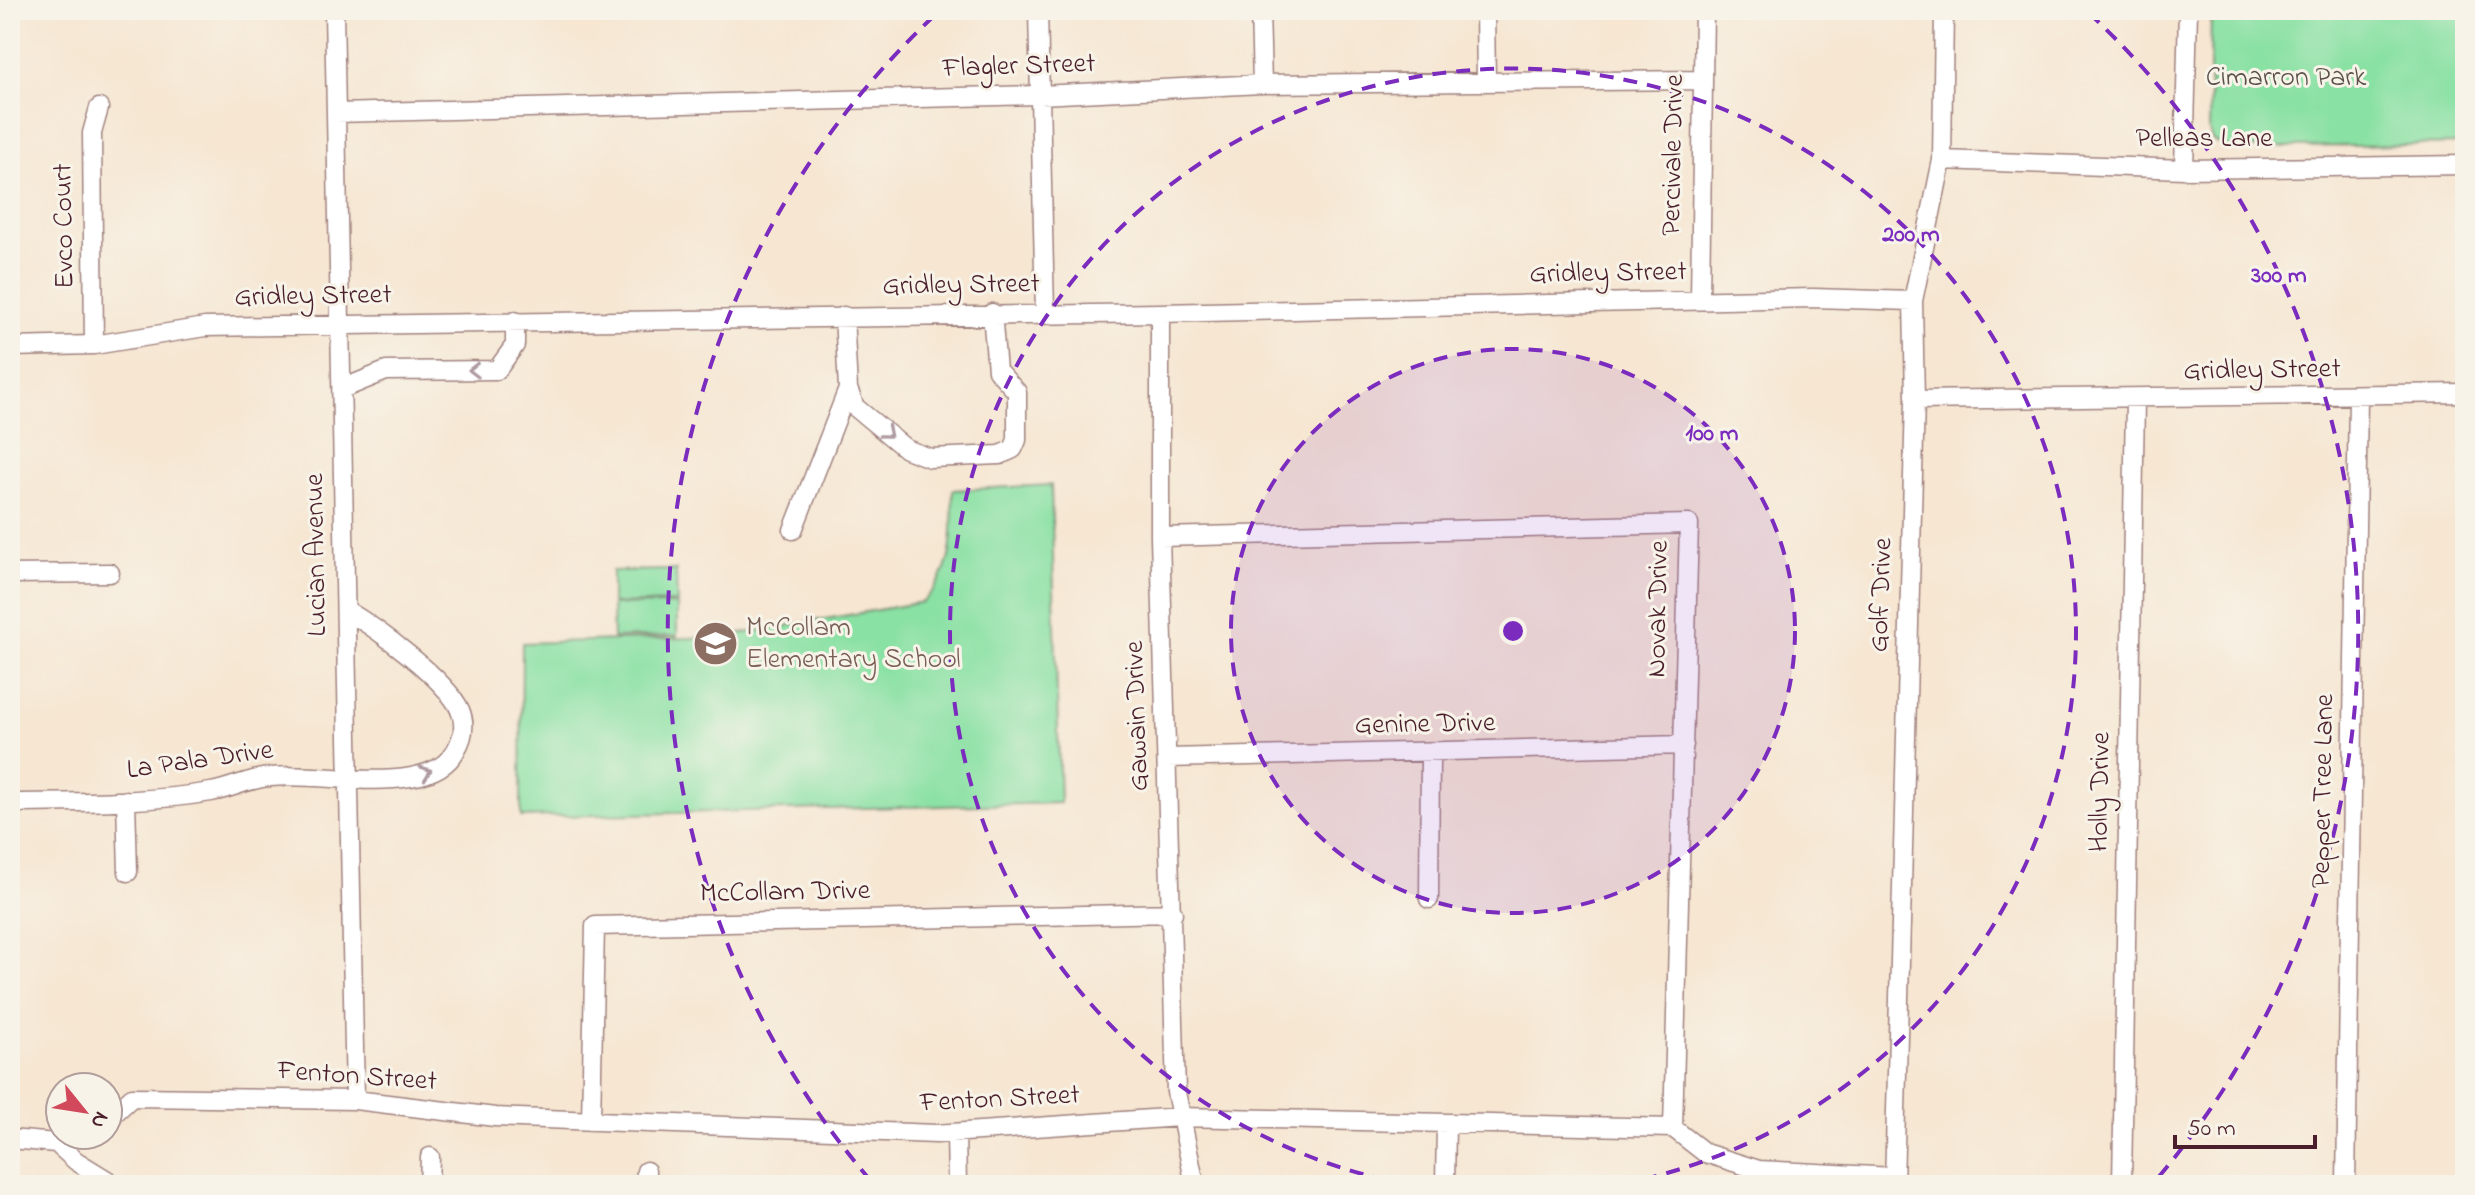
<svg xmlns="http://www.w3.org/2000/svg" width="2475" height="1195" viewBox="0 0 2475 1195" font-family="'Indie Flower',sans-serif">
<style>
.green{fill:#8ae1a4;stroke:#6a8068;stroke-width:2}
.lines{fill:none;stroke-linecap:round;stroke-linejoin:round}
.minor-casing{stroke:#a0827e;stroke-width:21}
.minor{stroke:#fff;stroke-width:18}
.oneway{stroke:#ae9aa0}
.ring{fill:none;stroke:#7b2cbf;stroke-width:4;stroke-dasharray:14 10}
.labels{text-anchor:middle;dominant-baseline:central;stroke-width:6;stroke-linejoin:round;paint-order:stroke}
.street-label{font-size:28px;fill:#4a1f2b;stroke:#f7f3e8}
.park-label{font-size:28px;fill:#5a5049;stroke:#f7f3e8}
.education-label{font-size:28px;fill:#785e54;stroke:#f7f3e8;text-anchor:start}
.centre{fill:#7b2cbf;stroke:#f7f3e8;stroke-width:4}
.ring-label{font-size:24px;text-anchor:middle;font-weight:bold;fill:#7b2cbf;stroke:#f7f3e8;stroke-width:6;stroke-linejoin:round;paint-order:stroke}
</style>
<rect width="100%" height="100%" fill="#f7f3e8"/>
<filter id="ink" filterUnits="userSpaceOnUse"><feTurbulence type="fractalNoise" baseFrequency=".0125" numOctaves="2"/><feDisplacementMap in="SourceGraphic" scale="16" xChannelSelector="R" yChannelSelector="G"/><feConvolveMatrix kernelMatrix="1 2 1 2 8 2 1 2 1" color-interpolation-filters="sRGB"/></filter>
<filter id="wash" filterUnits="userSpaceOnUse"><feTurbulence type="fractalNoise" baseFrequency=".006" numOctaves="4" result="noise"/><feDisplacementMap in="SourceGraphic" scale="32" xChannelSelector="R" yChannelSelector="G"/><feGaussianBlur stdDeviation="1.8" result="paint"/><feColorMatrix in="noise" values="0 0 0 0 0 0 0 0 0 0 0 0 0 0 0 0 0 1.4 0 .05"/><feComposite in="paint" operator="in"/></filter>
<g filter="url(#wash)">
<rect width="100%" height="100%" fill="#f6e6d2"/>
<path class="green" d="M 2211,10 L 2465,10 L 2465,144 L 2228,148 L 2212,140 L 2209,131 Z
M 1051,485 L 1060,803 L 521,817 L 522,643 L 722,637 L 923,602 C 958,566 951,537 953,490 Z
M 676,570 L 677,602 L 612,604 L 612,571 Z
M 677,604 L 677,636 L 613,638 L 612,605 Z"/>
</g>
<g filter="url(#ink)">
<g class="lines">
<defs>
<path id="minor" d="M 334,10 L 355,1100
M 1038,10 L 1045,313
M 1260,10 L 1262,84
M 1485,10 L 1486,81
M 336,113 L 1040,95 L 1262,84 L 1703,80
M 1942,160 L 2184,169 L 2465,165
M 2184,169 L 2188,10
M 1700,300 L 1704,10
M 1160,313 L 1160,537 L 1176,1092 L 1195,1185
M 844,316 L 848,389 L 855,407 L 906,449 L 930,458 L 1000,455 L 1013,449 L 1017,440 L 1017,392 L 997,370 L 992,313
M 94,345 L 92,133 L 99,108
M 10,347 L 94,345 L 205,327 L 1160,313 L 1813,298 L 1913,301
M 342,389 L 386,371 L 497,370 L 515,345 L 515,321
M 1915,400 L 2465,393
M 793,530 L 848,389
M 1160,537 L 1689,524 L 1673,1128
M 10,574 L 110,573
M 1167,758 L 1684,745
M 126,800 L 128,872
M 10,803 C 77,802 145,803 211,792 C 231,789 250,778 270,777 C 316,773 365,785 411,777 C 429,774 447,767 456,750 C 463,738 466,724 460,710 C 446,679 376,628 346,610
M 1429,899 L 1430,754
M 108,1119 L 132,1097 L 355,1100 L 495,1117 L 936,1134 L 1180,1117 L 1673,1128 L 1705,1153 L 1759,1170 L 1894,1177
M 591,1121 L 595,926 L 1173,913
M 956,1134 L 957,1185
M 10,1139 L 56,1143 L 76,1161 L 115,1185
M 429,1185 L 430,1157
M 645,1185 L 646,1171
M 1445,1185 L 1446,1125
M 1894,1185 L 1915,400 L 1913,301 L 1942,160 L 1944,10
M 2122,1185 L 2135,400
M 2346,1185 L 2358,397"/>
</defs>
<use href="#minor" class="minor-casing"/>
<use href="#minor" class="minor"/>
</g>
<defs><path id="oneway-chevron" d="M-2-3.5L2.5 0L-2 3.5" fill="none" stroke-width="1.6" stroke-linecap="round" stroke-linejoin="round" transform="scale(2)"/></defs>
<g class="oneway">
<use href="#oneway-chevron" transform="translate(474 370) rotate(179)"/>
<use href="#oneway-chevron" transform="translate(887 433) rotate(40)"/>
<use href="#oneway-chevron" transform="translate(426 772) rotate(-19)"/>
</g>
</g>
<circle cx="1513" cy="631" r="282" fill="#7b2cbf" fill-opacity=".12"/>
<g class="ring">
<circle cx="1513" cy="631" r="282"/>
<path d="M1410 1185A563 563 0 1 1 1616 1185"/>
<path d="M870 1180A845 845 0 0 1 937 13M2089 13A845 845 0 0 1 2156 1180"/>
</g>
<defs>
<symbol id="school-disc" viewBox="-11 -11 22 22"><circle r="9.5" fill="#8d6e63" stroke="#f7f3e8"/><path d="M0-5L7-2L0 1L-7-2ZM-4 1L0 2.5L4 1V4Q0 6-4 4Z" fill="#fff"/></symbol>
</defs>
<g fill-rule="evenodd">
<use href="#school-disc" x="690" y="618" width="51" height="51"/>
</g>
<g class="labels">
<g class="street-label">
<text transform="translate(1019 67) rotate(-2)">Flagler Street</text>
<text x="2204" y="139">Pelleas Lane</text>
<text transform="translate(1674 155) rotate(-89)">Percivale Drive</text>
<text transform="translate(65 226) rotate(-91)">Evco Court</text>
<text transform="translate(1608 274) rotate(-1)">Gridley Street</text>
<text transform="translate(961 286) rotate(-1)">Gridley Street</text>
<text transform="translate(313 297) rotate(-1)">Gridley Street</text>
<text transform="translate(2262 371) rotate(-1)">Gridley Street</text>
<text transform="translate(317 555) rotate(-91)">Lucian Avenue</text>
<text transform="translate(1882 595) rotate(-88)">Golf Drive</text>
<text transform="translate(1659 609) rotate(-89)">Novak Drive</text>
<text transform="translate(1138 716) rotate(-92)">Gawain Drive</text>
<text transform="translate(1425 725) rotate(-1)">Genine Drive</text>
<text transform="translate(200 761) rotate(-8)">La Pala Drive</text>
<text transform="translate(2324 791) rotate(-89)">Pepper Tree Lane</text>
<text transform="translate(2101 792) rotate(-89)">Holly Drive</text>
<text transform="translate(785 893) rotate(-1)">McCollam Drive</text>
<text transform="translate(357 1077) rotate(4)">Fenton Street</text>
<text transform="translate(1000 1100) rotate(-3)">Fenton Street</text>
</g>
<g class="park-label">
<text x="2286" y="78">Cimarron Park</text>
</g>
<g class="education-label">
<text x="746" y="628">McCollam<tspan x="746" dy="32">Elementary School</tspan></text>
</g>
</g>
<circle cx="1513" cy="631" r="12" class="centre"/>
<g class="ring-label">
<text x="1911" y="241">200 m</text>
<text x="2279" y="282">300 m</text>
<text x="1712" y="440">100 m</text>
</g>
<rect width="2475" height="1195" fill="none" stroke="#f7f3e8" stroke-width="40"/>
<g transform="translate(84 1111) rotate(120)"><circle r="38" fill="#f7f3e8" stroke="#b29e9c" stroke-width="2"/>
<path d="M0-6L14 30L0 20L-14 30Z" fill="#d1495b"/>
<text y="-12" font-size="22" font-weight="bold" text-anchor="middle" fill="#4a1f2b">N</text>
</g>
<path d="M2175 1135v12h140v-12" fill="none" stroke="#4a1f2b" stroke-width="4"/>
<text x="2187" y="1135" font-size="24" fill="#4a1f2b" stroke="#f7f3e8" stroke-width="6" paint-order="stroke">50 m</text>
</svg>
